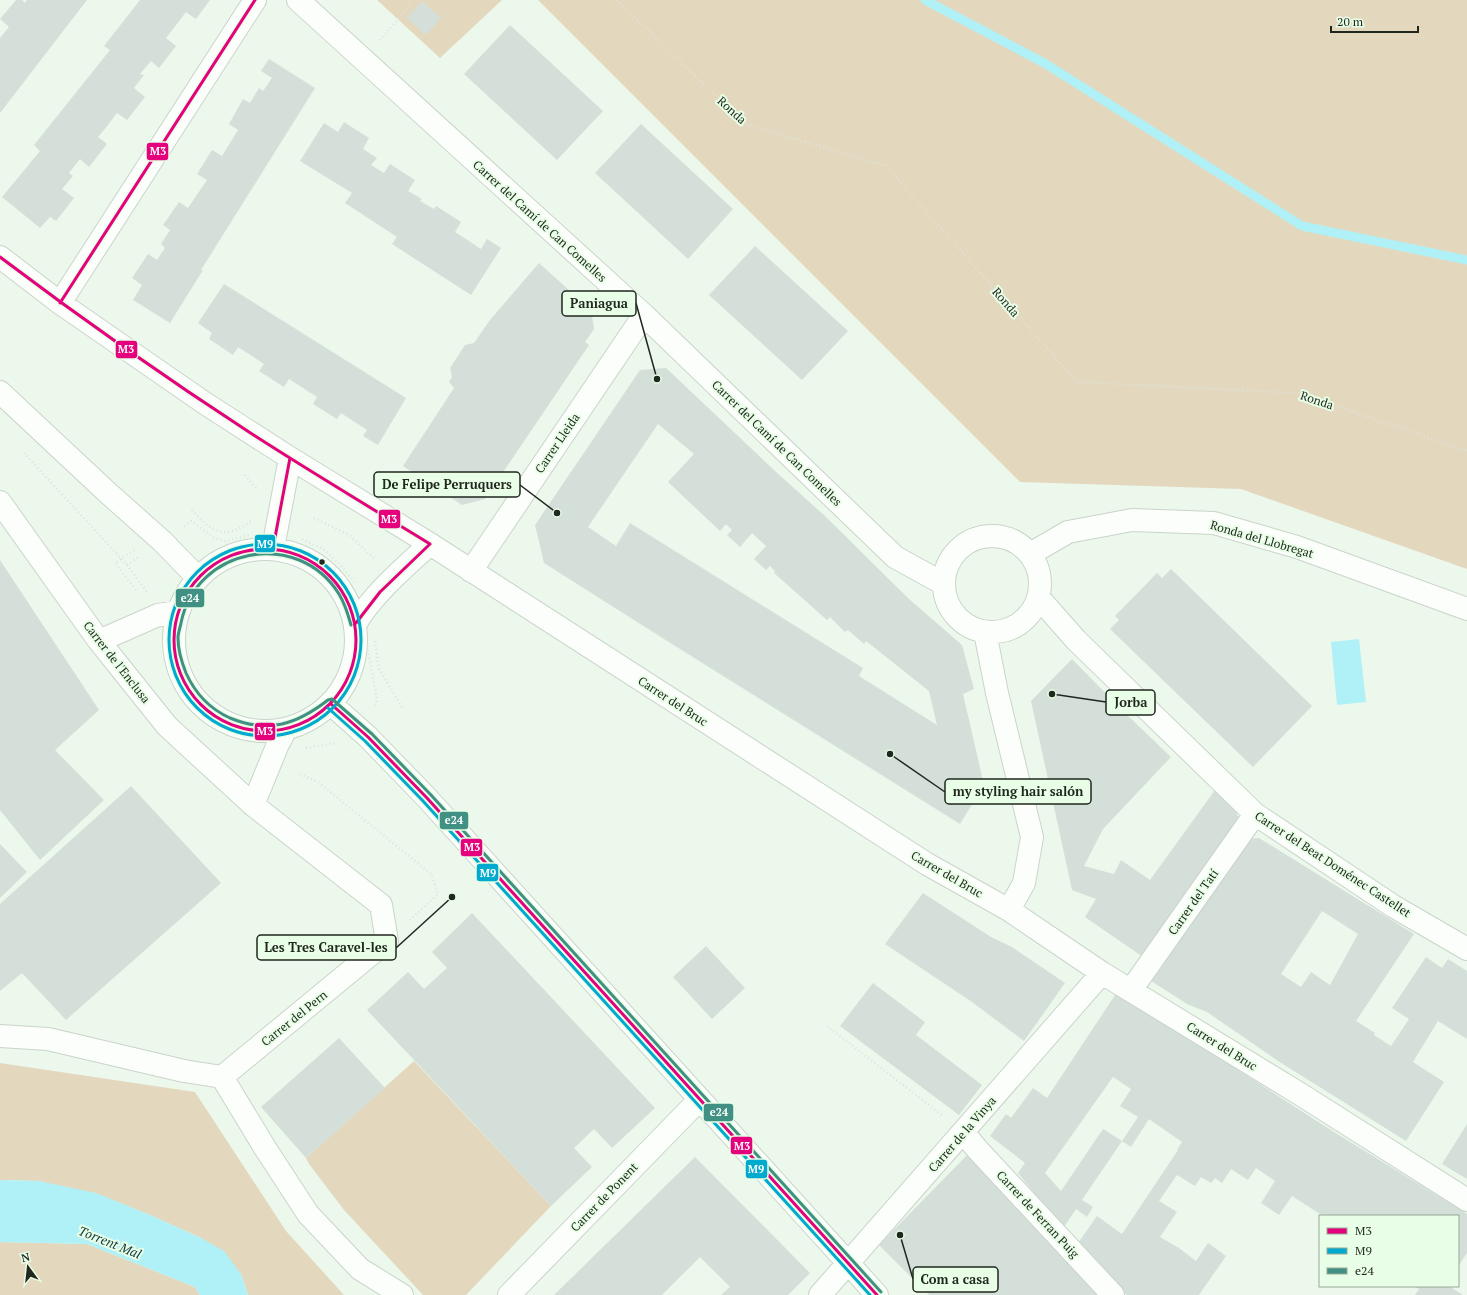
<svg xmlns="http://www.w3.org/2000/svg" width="1467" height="1295" viewBox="0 0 1467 1295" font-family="'PT Serif',serif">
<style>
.green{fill:#e3d8bd}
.water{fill:#b0f1f7}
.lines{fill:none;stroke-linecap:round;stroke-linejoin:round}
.stream{stroke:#b0f1f7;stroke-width:9}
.building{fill:#d3dfd8;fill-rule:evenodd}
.minor-casing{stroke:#cad4c9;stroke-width:24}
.path{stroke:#dee2de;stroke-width:2.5;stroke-dasharray:1 3;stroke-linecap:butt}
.minor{stroke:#fcfefc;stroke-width:22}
.bus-1-casing{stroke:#e8fee6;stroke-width:6}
.bus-2-casing{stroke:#e8fee6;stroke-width:6}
.bus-3-casing{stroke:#e8fee6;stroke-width:6}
.bus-1{stroke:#e5007d;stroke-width:3}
.bus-2{stroke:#00a9ce;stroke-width:3}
.bus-3{stroke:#409183;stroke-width:3}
.bus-dot{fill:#1f271e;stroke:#e8fee6;stroke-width:1.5}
.labels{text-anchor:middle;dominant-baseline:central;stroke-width:4;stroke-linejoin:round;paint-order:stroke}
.street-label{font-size:12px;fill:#1f271e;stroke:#e8fee6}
.water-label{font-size:13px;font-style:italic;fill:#0e383f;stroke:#e8fee6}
.leader{fill:none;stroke:#1f271e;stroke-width:1.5}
.callout-dot{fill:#1f271e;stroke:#e8fee6;stroke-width:1.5}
.callout{fill:#e8fee6;stroke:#1f271e;stroke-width:1.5}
.callout-label{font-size:13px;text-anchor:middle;font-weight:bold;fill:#1f271e}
.line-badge{stroke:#e8fee6;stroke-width:1.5}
.badge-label{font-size:11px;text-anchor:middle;font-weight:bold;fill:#fff}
</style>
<rect width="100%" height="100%" fill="#ecf8ec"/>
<path class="green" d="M 377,0 L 502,0 L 440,58 Z
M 538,0 L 1467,0 L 1467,569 L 1241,489 L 1020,482 Z
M 414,1061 L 551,1206 L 466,1295 L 423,1295 L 344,1210 L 309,1164 L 306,1158 Z
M 0,1063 L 195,1092 L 286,1231 L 344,1295 L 248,1295 L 241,1274 L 201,1238 L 150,1215 L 124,1205 L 39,1181 L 0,1180 Z
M 0,1242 L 87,1244 L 195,1287 L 200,1295 L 0,1295 Z"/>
<path class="water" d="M 1359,639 L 1366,702 L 1337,705 L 1331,642 Z
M 0,1180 L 39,1181 L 96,1193 L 150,1215 L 201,1238 L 224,1251 L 241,1274 L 248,1295 L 200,1295 L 195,1287 L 87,1244 L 0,1242 Z"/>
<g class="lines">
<path class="stream" d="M 925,0 L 1046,64 L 1302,226 L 1467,260"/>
</g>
<path class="building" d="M 16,0 L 22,0 L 25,3 L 27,0 L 87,0 L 0,113 L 0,38 L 9,27 L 0,19 Z
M 140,0 L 210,0 L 196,19 L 186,12 L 166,38 L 176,46 L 159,68 L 151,61 L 140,74 L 144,75 L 134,88 L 145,97 L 127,120 L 117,113 L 108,125 L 98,137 L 107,144 L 89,167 L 80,159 L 69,173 L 73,176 L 62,189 L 74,198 L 56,221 L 50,217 L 40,228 L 2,197 L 40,151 L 34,145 L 110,50 L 104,46 Z
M 422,1 L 441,18 L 426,35 L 407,18 Z
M 510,25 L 603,111 L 557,160 L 464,74 Z
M 269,59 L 315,88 L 201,270 L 203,270 L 170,323 L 133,300 L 142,285 L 132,278 L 148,254 L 157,260 L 165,248 L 161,244 L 170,230 L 163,225 L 179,202 L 188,208 L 207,180 L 197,174 L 212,150 L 222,156 L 238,130 L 229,124 L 243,99 L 250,103 L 259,88 L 263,91 L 272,78 L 261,71 Z
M 344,122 L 369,138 L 363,149 L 377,158 L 371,165 L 384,173 L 390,164 L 415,180 L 408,191 L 422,199 L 420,201 L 434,209 L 436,206 L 461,222 L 455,232 L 469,241 L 481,249 L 487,239 L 501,248 L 471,295 L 392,244 L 397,237 L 345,203 L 352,193 L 300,161 L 324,123 L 338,132 Z
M 641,124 L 733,209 L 688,259 L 595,173 Z
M 755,246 L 848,331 L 802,380 L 709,295 Z
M 539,263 L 591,310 L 594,329 L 585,342 L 589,345 L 485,499 L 462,505 L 403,466 L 454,388 L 449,382 L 452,377 L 450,368 L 465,345 L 474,343 L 490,320 Z
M 224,284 L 406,398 L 378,445 L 363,436 L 367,430 L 341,413 L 337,419 L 313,404 L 317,397 L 289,379 L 284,387 L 259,371 L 264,364 L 238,347 L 233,355 L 209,339 L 212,333 L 198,323 Z
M 666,368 L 775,471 L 826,517 L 909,599 L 962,645 L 974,689 L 963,694 L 984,785 L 960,824 L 664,639 L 544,563 L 535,525 L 640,370 ZM 658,424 L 694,454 L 668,482 L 720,531 L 726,524 L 732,530 L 727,535 L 740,547 L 752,533 L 766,546 L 754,559 L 766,570 L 770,566 L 775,571 L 774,573 L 827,620 L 830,617 L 845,632 L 848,630 L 864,644 L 866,641 L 929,691 L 937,725 L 859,676 L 863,668 L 630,523 L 616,546 L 588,527 Z
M 0,560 L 99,710 L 55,750 L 104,800 L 40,860 L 0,810 Z
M 1171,569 L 1312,706 L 1253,767 L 1110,629 L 1119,620 L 1115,616 L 1157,573 L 1162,578 Z
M 1072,659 L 1123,711 L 1171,757 L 1103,829 L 1084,866 L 1114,874 L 1121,860 L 1150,880 L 1215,790 L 1233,804 L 1240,822 L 1143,957 L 1085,917 L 1096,899 L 1072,890 L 1031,701 Z
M 131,786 L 221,883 L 66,1020 L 22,973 L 0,991 L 0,904 Z
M 1259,838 L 1414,934 L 1356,1021 L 1375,1033 L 1374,1035 L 1391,1046 L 1409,1019 L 1392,1008 L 1426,957 L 1442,968 L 1448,959 L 1467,971 L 1467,1039 L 1438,1021 L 1413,1062 L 1444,1082 L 1406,1141 L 1278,1061 L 1207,1012 L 1187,1004 L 1148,979 L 1245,839 ZM 1322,911 L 1358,934 L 1330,985 L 1311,972 L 1301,987 L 1281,974 Z
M 0,844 L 27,872 L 0,898 Z
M 923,893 L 991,937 L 1012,947 L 1065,983 L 1024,1041 L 972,1002 L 885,944 Z
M 472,913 L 655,1108 L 612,1148 L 594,1129 L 574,1148 L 592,1167 L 551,1206 L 367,1010 L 408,972 L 424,989 L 447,968 L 432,952 Z
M 706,946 L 745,988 L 712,1019 L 673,977 Z
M 873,983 L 925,1022 L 916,1035 L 982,1085 L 959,1115 L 840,1026 Z
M 1117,992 L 1334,1132 L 1467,1214 L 1467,1253 L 1458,1267 L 1458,1216 L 1323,1216 L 1292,1196 L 1279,1215 L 1261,1203 L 1275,1181 L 1256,1168 L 1248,1180 L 1231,1169 L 1222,1183 L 1215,1178 L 1211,1183 L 1201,1177 L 1195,1186 L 1177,1175 L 1159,1201 L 1177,1212 L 1160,1237 L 1179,1248 L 1196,1261 L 1208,1243 L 1226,1256 L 1199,1295 L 1127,1295 L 1109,1277 L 1078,1243 L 1097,1216 L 1122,1234 L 1178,1150 L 1177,1150 L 1182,1142 L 1149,1119 L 1131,1147 L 1122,1141 L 1138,1117 L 1120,1106 L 1131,1089 L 1113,1077 L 1045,1173 L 1061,1191 L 1103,1129 L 1122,1141 L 1082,1200 L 1093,1207 L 1087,1217 L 1076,1209 L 1064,1227 L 1048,1210 L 1018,1173 L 1025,1163 L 990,1136 L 1006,1114 L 1011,1118 L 1033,1088 L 1047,1098 Z
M 339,1038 L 385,1088 L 306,1158 L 261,1107 Z
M 1467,1124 L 1467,1179 L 1442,1164 Z
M 972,1150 L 1103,1295 L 929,1295 L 879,1245 Z
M 695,1157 L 810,1273 L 788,1295 L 721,1295 L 730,1287 L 700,1257 L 662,1295 L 554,1295 Z
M 1413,1286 L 1449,1286 L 1463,1295 L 1415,1295 L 1419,1289 Z"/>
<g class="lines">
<defs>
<path id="minor" d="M 298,0 L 644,315 L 895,557 L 944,584
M 0,257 L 60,303 L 206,404 L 290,458 L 430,544 L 927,864 L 1009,910 L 1102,973 L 1300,1094 L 1467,1200
M 60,303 L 255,0
M 0,392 L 108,493 L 162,541 L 198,578
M 0,502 L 99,641 L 167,726 L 253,805 L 381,905 L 387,941 L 222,1077 L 184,1071 L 48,1039 L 0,1036
M944 584a48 48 0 1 1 96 0a48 48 0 1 1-96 0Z
M 273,548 L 290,458
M174 640a91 91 0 1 1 182 0a91 91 0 1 1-182 0Z
M 1030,554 L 1068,532 L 1132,520 L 1214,523 L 1297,547 L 1467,609
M 471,571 L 644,315
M 1039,598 L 1076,640 L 1255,814 L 1393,906 L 1467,949
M 356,623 C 372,595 406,566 430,544
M 985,632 L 997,693 L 1032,837 L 1024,883 L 1009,910
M 99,641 L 158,615 L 178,612
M 331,704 L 368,737 L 427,798 L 877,1295
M 253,805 L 278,744 L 286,729
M 1131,990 L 1255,814
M 222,1077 L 265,1148 L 308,1214 L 360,1269 L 402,1295
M 963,1132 L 977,1149 L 1113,1295
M 509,1295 L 699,1100
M 820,1295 L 1102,973"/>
</defs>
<use href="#minor" class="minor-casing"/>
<path class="path" d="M 617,0 L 745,124 L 886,166 L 1077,382 L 1299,393 L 1467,451
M 380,40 L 408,8 L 412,0
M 24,453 L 127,565 L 147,592
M 245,475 L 257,489
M 192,510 C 212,532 224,541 251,521
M 314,518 L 349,535 L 376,560
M 184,526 L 191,521 L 214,538 L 225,541 L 249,535
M 302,539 L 323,549 L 340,564 L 354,582
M 134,550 L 115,563 L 137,591
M 127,565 L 140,556
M 163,641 C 165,654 166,671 173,683 C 189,713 218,735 252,740
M 375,641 L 379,669 L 403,709
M 367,646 L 377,699 L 375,707
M 306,748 L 335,743
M 300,774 L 318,782 L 431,874 L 438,894 L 410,920
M 827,1026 L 943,1116"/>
<use href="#minor" class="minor"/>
<defs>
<path id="bus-1" d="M 0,257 C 82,319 166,378 252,434 C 311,472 371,508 430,544 L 380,592 L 356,623
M 60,303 L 255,0
M 273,548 L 290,458
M174 640a91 91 0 1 1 182 0a91 91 0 1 1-182 0Z
M 331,704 L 368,737 L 427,798 L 877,1295"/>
<path id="bus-2" d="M169 640a96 96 0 1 1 192 0a96 96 0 1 1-192 0Z
M 328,708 L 365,741 L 423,801 L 870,1295"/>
<path id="bus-3" d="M 351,625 C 348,614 345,604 339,594 C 298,528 196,547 181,623 C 180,628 178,633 178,638 C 178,650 182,663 186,673 C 195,693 210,709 230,718 C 269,734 297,724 328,700 L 332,699 L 372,734 L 431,795 L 881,1292"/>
</defs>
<use href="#bus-1" class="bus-1-casing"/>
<use href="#bus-2" class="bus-2-casing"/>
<use href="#bus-3" class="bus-3-casing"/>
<use href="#bus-1" class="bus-1"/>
<use href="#bus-2" class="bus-2"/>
<use href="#bus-3" class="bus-3"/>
</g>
<circle class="bus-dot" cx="322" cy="562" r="3.5"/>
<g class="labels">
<g class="street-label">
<text transform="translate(732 110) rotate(42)">Ronda</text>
<text transform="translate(540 221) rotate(42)">Carrer del Camí de Can Comelles</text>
<text transform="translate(1006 302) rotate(49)">Ronda</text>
<text transform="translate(1317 400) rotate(18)">Ronda</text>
<text transform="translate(557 443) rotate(-56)">Carrer Lleida</text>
<text transform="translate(777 443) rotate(44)">Carrer del Camí de Can Comelles</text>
<text transform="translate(1262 539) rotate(16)">Ronda del Llobregat</text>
<text transform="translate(117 662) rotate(52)">Carrer de l'Enclusa</text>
<text transform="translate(673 701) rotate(33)">Carrer del Bruc</text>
<text transform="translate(1333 864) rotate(33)">Carrer del Beat Doménec Castellet</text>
<text transform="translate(947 874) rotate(30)">Carrer del Bruc</text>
<text transform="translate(1193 902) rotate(-55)">Carrer del Tatí</text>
<text transform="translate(294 1018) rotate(-39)">Carrer del Pern</text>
<text transform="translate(1222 1046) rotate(32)">Carrer del Bruc</text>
<text transform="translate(962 1134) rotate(-49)">Carrer de la Vinya</text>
<text transform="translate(604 1197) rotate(-46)">Carrer de Ponent</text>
<text transform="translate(1038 1214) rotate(47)">Carrer de Ferran Puig</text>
</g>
<g class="water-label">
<text transform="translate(110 1242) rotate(22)">Torrent Mal</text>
</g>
</g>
<path class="leader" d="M657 379L636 303M557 513L520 485M1052 694L1106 702M890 754L945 792M452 897L396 948M900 1235L913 1279"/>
<g class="callout-dot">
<circle cx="657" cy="379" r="4"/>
<circle cx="557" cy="513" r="4"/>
<circle cx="1052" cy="694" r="4"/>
<circle cx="890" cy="754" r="4"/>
<circle cx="452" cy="897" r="4"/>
<circle cx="900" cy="1235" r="4"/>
</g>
<g class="callout">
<rect x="562" y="291" width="74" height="25" rx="4"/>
<rect x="374" y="472" width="146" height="25" rx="4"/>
<rect x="1106" y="690" width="49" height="25" rx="4"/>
<rect x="945" y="779" width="146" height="25" rx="4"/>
<rect x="257" y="935" width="139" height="25" rx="4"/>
<rect x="913" y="1267" width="85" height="25" rx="4"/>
</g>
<g class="callout-label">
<text x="599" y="308">Paniagua</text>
<text x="447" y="489">De Felipe Perruquers</text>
<text x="1131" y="707">Jorba</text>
<text x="1018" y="796">my styling hair salón</text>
<text x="326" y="952">Les Tres Caravel-les</text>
<text x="955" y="1284">Com a casa</text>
</g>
<g class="line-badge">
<rect x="146" y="142" width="23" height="19" rx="4" fill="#e5007d"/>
<rect x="115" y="340" width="23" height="19" rx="4" fill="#e5007d"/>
<rect x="378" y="509" width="23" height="20" rx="4" fill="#e5007d"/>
<rect x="254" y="534" width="22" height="19" rx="4" fill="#00a9ce"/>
<rect x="175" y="588" width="30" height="20" rx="4" fill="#409183"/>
<rect x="254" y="722" width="22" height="19" rx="4" fill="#e5007d"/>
<rect x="439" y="811" width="30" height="19" rx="4" fill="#409183"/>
<rect x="460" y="838" width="23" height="19" rx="4" fill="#e5007d"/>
<rect x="476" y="863" width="23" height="19" rx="4" fill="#00a9ce"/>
<rect x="703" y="1103" width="31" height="19" rx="4" fill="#409183"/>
<rect x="730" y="1136" width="23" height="19" rx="4" fill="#e5007d"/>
<rect x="745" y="1159" width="23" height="20" rx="4" fill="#00a9ce"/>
</g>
<g class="badge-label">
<text x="158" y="155">M3</text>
<text x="126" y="353">M3</text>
<text x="389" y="523">M3</text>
<text x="265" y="548">M9</text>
<text x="190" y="602">e24</text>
<text x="265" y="735">M3</text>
<text x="454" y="824">e24</text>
<text x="472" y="851">M3</text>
<text x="488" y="877">M9</text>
<text x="719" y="1116">e24</text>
<text x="742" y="1150">M3</text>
<text x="756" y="1173">M9</text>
</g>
<rect x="1319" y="1215" width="140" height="72" fill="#e8fee6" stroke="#98a896"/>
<rect x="1327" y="1228" width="20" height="6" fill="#e5007d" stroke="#98a896"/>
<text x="1355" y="1235" font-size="12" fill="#1f271e">M3</text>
<rect x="1327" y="1248" width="20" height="6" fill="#00a9ce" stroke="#98a896"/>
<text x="1355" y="1255" font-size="12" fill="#1f271e">M9</text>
<rect x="1327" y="1268" width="20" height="6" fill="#409183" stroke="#98a896"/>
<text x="1355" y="1275" font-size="12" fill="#1f271e">e24</text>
<g transform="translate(28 1267) rotate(345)" stroke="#e8fee6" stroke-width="3" paint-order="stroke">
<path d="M0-3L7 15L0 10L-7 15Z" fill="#1f271e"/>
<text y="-6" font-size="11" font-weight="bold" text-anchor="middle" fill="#1f271e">N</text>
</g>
<path d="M1331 26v6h87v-6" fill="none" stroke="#1f271e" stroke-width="2"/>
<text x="1337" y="26" font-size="12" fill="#1f271e" stroke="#e8fee6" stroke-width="3" paint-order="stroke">20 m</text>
</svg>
